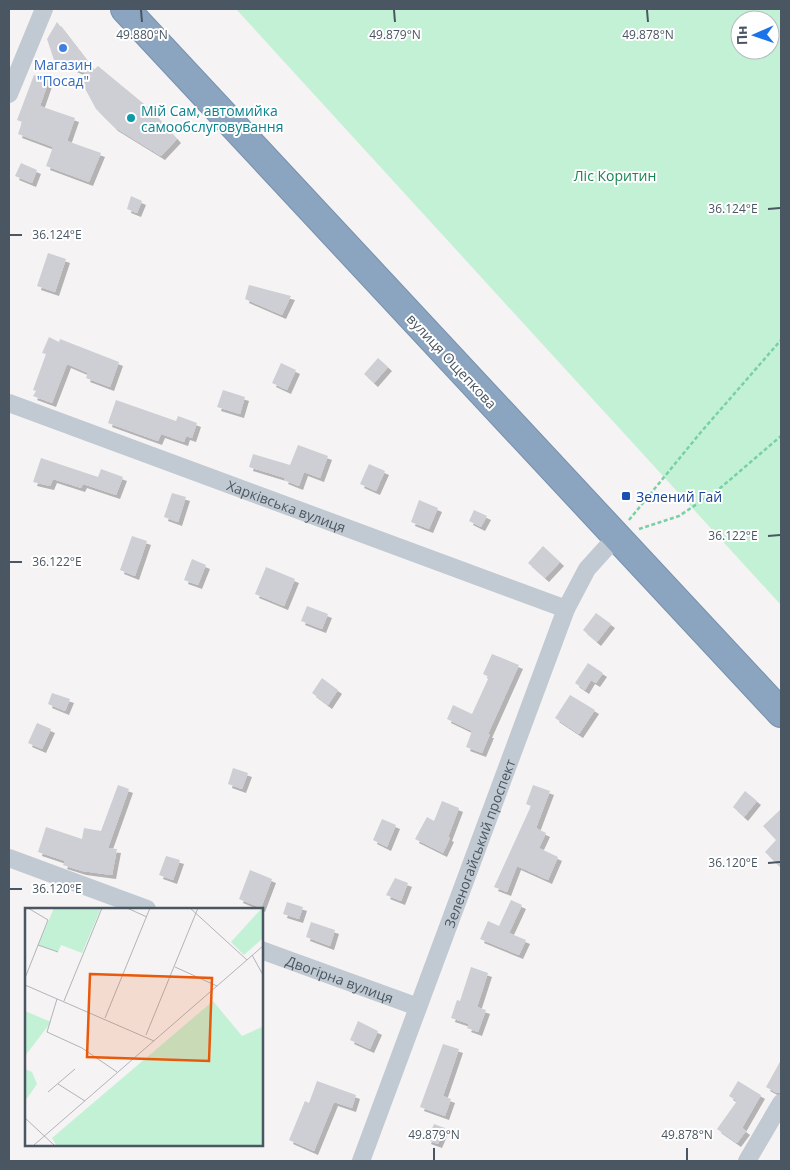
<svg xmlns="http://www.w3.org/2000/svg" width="790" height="1170" viewBox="0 0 790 1170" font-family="'Open Sans',sans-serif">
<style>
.green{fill:#c3f1d5;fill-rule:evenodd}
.building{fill:#cdcfd5;filter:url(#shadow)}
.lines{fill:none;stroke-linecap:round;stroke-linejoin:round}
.highway-casing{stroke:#7690ad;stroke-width:30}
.path{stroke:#7ad0a6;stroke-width:2.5;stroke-dasharray:4 2.5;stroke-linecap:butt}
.street{stroke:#c1cad2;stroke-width:18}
.highway{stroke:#8ba5c1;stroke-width:28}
.ticks{fill:none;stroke:#4a5661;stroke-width:2}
.shop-dot{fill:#3f7fe0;stroke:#fff;stroke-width:2}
.culture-dot{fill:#0f9aa8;stroke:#fff;stroke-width:2}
.transit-dot{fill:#1a4fb4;stroke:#fff;stroke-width:2}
.labels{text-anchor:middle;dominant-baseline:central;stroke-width:4;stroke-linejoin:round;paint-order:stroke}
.shop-label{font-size:14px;fill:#366cbe;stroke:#fff}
.culture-label{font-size:14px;fill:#0d838f;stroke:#fff;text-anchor:start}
.park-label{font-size:14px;fill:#17864f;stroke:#fff}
.street-label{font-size:14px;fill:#4a5661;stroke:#fff}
.transit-label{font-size:14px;fill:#164399;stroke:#fff;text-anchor:start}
.inset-road{fill:none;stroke:#b1b4b9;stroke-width:1}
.view{fill:#e8590c;fill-opacity:0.15;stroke:#e8590c;stroke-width:2.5}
.inset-edge{fill:none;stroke:#4a5661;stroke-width:2.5}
.ticks-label{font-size:12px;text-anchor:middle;fill:#4a5661;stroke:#fff;stroke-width:4;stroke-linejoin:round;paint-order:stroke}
</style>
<defs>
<filter id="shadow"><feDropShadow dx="4" dy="4" stdDeviation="0" flood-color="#0004"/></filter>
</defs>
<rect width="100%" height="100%" fill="#f5f3f3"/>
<path class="green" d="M 236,9 L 781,9 L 781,605 ZM 740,20 L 770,20 L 770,50 L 740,50 Z"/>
<path class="building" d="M 57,22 L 94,70 L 98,66 L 150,109 L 177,139 L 161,156 L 114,127 L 96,109 L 82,83 L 89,75 L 54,60 L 47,39 Z
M 34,75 L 49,80 L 40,106 L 75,118 L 67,141 L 101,153 L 89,182 L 46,166 L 53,147 L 18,134 L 22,122 L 17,120 Z
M 21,163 L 37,170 L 32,183 L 15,176 Z
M 131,196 L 142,201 L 137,213 L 127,209 Z
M 48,253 L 66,259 L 55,292 L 37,286 Z
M 249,285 L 291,296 L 282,315 L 245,299 Z
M 49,337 L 59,342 L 60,339 L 119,362 L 110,387 L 86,378 L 88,373 L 67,364 L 52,403 L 33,396 L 36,391 L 33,390 L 46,354 L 42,353 Z
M 378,358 L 388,367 L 374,383 L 364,374 Z
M 281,363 L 296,370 L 287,390 L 272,383 Z
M 223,390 L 245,397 L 240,414 L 217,407 Z
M 116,400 L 176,421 L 178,416 L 197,423 L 192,438 L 186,436 L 184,442 L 161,434 L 158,441 L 108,423 Z
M 298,445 L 328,456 L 320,478 L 304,472 L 299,486 L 284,480 L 285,478 L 249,467 L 253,454 L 290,465 Z
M 41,458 L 98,477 L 101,469 L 123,477 L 116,495 L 83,484 L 81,488 L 53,479 L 50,486 L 33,482 Z
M 369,464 L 385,471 L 376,491 L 360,484 Z
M 172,493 L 186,497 L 178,522 L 164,517 Z
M 419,500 L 438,508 L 429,529 L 411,522 Z
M 474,510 L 487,516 L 481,527 L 469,521 Z
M 132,536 L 147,541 L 135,576 L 120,570 Z
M 543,546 L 560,562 L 545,578 L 528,563 Z
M 192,559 L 206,565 L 198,585 L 184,580 Z
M 266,567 L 295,579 L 284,606 L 255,594 Z
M 307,606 L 328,614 L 322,629 L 301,621 Z
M 596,613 L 611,624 L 597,642 L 583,630 Z
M 492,654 L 519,665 L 488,734 L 490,734 L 482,753 L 466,747 L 472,731 L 447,719 L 453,705 L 472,714 L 489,677 L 483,674 Z
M 588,663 L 603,673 L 596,683 L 591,680 L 585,690 L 575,683 Z
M 322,678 L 338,690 L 328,705 L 312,693 Z
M 52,693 L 70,699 L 65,711 L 48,704 Z
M 570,695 L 595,710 L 579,734 L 555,718 Z
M 37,723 L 51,729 L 42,749 L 28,743 Z
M 233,768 L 248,773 L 242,789 L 228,784 Z
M 118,785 L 129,789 L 108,848 L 117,849 L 112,875 L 82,871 L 63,865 L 65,861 L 38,852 L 46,827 L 82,839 L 84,828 L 101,831 Z
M 533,785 L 550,791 L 536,828 L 546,833 L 539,848 L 558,857 L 548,880 L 517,866 L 507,892 L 494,887 L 531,806 L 526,804 Z
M 745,791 L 757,801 L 744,817 L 733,807 Z
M 442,801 L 459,808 L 448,837 L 450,838 L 443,853 L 415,839 L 427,817 L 434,821 Z
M 781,809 L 781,868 L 765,852 L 776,840 L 763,826 Z
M 382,819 L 396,825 L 387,847 L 373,840 Z
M 166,856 L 180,860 L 173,880 L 159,875 Z
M 250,870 L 272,879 L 261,908 L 239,899 Z
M 395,878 L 408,883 L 401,901 L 386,895 Z
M 511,900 L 522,905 L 509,933 L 526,940 L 519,955 L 480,939 L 488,921 L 499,926 Z
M 287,902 L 303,907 L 299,919 L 283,914 Z
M 311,922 L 335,930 L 330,946 L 306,937 Z
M 471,967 L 488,973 L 477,1007 L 486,1010 L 478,1032 L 467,1028 L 469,1024 L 451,1018 L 457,1000 L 460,1001 Z
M 358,1021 L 378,1031 L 370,1049 L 350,1040 Z
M 443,1044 L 459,1049 L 443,1096 L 451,1099 L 445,1116 L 420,1107 Z
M 781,1060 L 781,1092 L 777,1093 L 766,1087 Z
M 317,1081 L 356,1095 L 352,1108 L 334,1102 L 314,1151 L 289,1140 L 305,1101 L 309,1103 Z
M 738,1081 L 761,1095 L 742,1128 L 746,1131 L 737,1143 L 717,1129 L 737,1101 L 729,1096 Z
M 434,1124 L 445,1128 L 438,1144 L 427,1140 Z"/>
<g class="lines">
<defs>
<path id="highway" d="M 125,9 L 781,713"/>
</defs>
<use href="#highway" class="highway-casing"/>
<path class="path" d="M 629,520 L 701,432 L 781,340
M 639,529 L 679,516 L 718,490 L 781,436"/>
<g class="street">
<path d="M 9,94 L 44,9"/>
<path id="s1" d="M 9,403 L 566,609"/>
<path d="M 9,858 L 147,909"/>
<path id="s2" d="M 261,950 L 418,1007"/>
<path id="s3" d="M 361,1161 L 566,609 L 587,569 L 616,537"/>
<path d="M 747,1161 L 781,1103"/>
</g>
<use href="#highway" class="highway"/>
</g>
<path class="ticks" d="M 141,10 L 142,22M 394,10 L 395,22M 647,10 L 648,22M 768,209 L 780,208M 10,235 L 22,235M 768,536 L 780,535M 10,562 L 22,562M 768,863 L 780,862M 10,889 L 22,889M 434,1148 L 434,1160M 687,1148 L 687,1160"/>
<circle class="shop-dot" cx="63" cy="48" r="5"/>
<circle class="culture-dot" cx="131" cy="118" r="5"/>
<rect class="transit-dot" x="621" y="491" width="10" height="10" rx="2.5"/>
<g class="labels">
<g class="shop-label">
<text x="63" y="64">Магазин<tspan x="63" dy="16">"Посад"</tspan></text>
</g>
<g class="culture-label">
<text x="141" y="110">Мій Сам, автомийка<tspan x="141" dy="16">самообслуговування</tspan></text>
</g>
<g class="park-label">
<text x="615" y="175">Ліс Коритин</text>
</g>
<g class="street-label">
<text transform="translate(452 361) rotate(47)">вулиця Ощепкова</text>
<text stroke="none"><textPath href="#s1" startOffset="296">Харківська вулиця</textPath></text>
<text stroke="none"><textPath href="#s3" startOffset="339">Зеленогайський проспект</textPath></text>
<text stroke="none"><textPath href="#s2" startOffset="84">Двогірна вулиця</textPath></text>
</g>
<g class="transit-label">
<text x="636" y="496">Зелений Гай</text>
</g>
</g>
<g transform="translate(25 908)">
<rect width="238" height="238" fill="#f5f3f3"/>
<path d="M 29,0 L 76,0 L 57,45 L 36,37 L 33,44 L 13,37 ZM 237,0 L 237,31 L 219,47 L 206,34 ZM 188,93 L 217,128 L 237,119 L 237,237 L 31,237 L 27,230 ZM 0,103 L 26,114 L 0,148 ZM 0,161 L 7,164 L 12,176 L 0,193 Z" fill="#c3f1d5"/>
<path class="inset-road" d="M 102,0 L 122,9M 165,0 L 222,52M 13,37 L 33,44M 227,47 L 238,67M 150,59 L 192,78M 0,70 L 23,12 L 3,0M 0,77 L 129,133M 32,91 L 22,124 L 57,140 L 92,164M 39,93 L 77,0M 80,110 L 125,0M 121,127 L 173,0M 33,176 L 60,193M 23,184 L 50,161M 0,210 L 29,237M 9,237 L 238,38"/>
<path class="view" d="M 65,66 L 187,70 L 184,153 L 62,149 Z"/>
<rect width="238" height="238" class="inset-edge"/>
</g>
<g class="ticks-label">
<text x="142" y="39">49.880°N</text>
<text x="395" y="39">49.879°N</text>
<text x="648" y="39">49.878°N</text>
<text x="733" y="213">36.124°E</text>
<text x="57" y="239">36.124°E</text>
<text x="733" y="540">36.122°E</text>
<text x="57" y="566">36.122°E</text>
<text x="733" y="867">36.120°E</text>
<text x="57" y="893">36.120°E</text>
<text x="434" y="1139">49.879°N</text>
<text x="687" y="1139">49.878°N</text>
</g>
<rect width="790" height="1170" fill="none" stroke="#4a5661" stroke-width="20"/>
<g transform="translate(755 35) rotate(268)"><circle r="24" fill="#ffffff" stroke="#b7bbc0"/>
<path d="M0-4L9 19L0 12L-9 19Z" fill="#1a73e8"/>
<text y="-8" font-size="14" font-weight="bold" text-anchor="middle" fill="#4a5661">Пн</text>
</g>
</svg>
